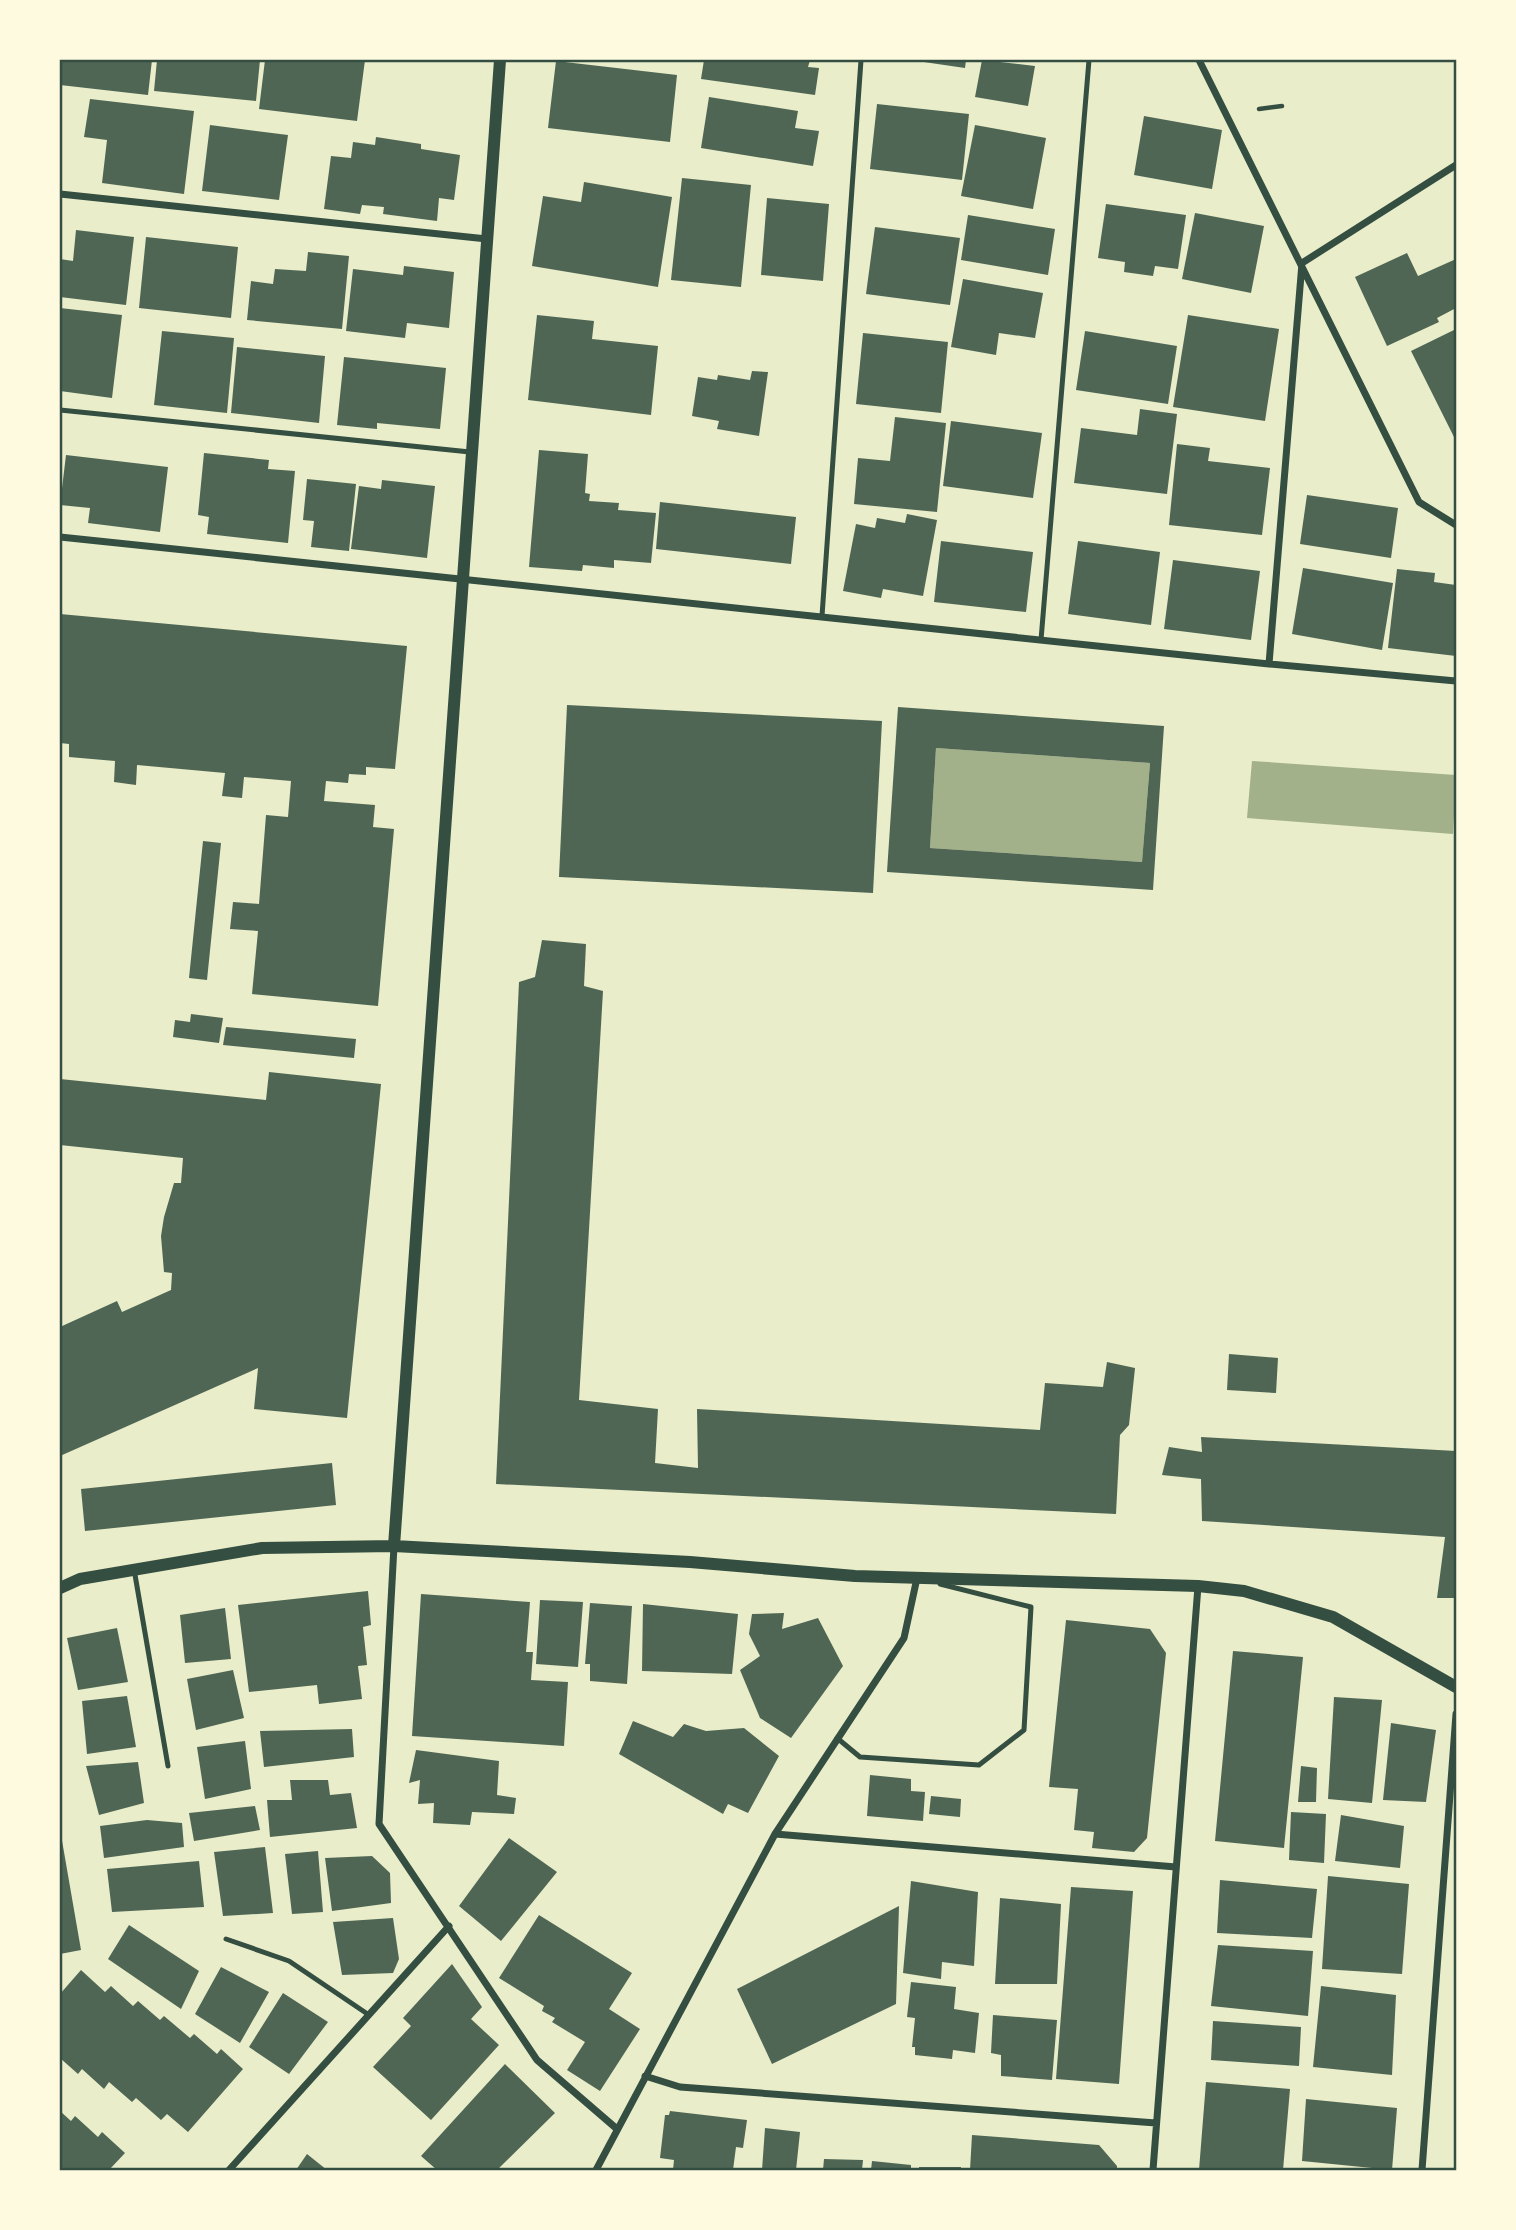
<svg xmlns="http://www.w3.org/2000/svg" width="1516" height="2230" viewBox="0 0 1516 2230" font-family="'IBM Plex Sans',sans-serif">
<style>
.water{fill:#a3b18a}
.building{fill:#4f6655;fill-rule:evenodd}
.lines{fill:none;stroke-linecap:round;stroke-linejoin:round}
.path{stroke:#344e41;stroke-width:4.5}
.service{stroke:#344e41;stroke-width:5}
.minor{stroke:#344e41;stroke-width:7}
.tertiary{stroke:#344e41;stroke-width:12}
.neatline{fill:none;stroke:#344e41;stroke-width:2.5}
</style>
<rect width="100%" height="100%" fill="#e9edc9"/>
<path class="water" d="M 936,748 L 1150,763 L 1142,862 L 930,848 Z
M 1252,761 L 1456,775 L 1453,834 L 1247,818 Z"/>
<path class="building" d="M 60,60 L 152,60 L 148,95 L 60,85 Z
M 157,60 L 260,60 L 256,101 L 154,91 Z
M 265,60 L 365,60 L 357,121 L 259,109 Z
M 704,60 L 810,60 L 808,67 L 819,68 L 815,95 L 701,79 Z
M 910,60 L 966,60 L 965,68 Z
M 982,60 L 1035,66 L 1028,106 L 975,97 Z
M 556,61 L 677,75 L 670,142 L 548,128 Z
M 709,97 L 798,111 L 795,128 L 819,131 L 813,166 L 701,148 Z
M 90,99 L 194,111 L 184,194 L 102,183 L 107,140 L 84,137 Z
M 877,104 L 969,114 L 962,180 L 870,169 Z
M 1144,116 L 1222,130 L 1212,189 L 1134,175 Z
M 210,125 L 288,135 L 279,200 L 202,191 Z
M 975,125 L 1046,138 L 1033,209 L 961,196 Z
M 376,137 L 421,144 L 421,149 L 460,155 L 454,200 L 439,198 L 437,221 L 383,214 L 384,207 L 362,205 L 360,214 L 324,209 L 331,156 L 351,158 L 353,142 L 375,145 Z
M 682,178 L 751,185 L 741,287 L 671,280 Z
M 584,182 L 672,197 L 658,287 L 532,266 L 543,196 L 581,202 Z
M 767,198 L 829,204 L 823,281 L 761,275 Z
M 1106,204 L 1186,215 L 1178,269 L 1155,266 L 1153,276 L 1124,272 L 1125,262 L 1098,258 Z
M 1195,213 L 1264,226 L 1251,293 L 1182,279 Z
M 968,215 L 1055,229 L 1048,275 L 961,260 Z
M 875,227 L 960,238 L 950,305 L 866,294 Z
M 76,230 L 134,237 L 126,305 L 60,297 L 60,259 L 73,261 Z
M 146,237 L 238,247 L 231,318 L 139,308 Z
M 308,252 L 349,256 L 342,329 L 247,320 L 251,281 L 273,284 L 275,269 L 306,271 Z
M 1407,253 L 1418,276 L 1456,259 L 1456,308 L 1437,318 L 1439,322 L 1387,346 L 1355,277 Z
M 404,266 L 454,272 L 449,328 L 407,323 L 405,338 L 346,331 L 353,269 L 403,275 Z
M 963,279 L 1043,293 L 1035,338 L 999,333 L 996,355 L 951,347 Z
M 60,308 L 122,315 L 112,398 L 60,391 Z
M 537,315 L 594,321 L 592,339 L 658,346 L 651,415 L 528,400 Z
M 1188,315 L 1279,329 L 1265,421 L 1173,407 Z
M 1456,329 L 1456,441 L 1411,351 Z
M 162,331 L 234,338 L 227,413 L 154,405 Z
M 1085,331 L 1177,346 L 1168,404 L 1076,390 Z
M 863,333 L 948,342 L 941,413 L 856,404 Z
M 237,347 L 325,356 L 319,423 L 231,413 Z
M 344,357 L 446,368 L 440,429 L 377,423 L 377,429 L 337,425 Z
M 752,371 L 768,372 L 759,436 L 717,429 L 719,421 L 692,416 L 698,377 L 717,380 L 718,375 L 750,380 Z
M 1140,409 L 1177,414 L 1167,494 L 1074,483 L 1081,428 L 1137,435 Z
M 895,417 L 946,423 L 937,512 L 854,504 L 858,458 L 890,461 Z
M 951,421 L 1042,433 L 1033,498 L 943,486 Z
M 1177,444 L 1210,448 L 1208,461 L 1270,468 L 1262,535 L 1169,525 Z
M 539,450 L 588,454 L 585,493 L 590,494 L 589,501 L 619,503 L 618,510 L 656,513 L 651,563 L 614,560 L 614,568 L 583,565 L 582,571 L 529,567 Z
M 204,453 L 269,460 L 268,469 L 295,471 L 288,543 L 207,534 L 209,517 L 198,515 Z
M 66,455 L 168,467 L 160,532 L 88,523 L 90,508 L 60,505 Z
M 307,479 L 356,484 L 349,551 L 311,547 L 314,521 L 303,520 Z
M 382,480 L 435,486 L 427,558 L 351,549 L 359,486 L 381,489 Z
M 1307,495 L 1398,508 L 1391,558 L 1300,544 Z
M 660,502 L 796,517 L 791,564 L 656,549 Z
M 907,514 L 937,520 L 923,596 L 883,589 L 881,598 L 843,591 L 856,524 L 875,528 L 877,518 L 905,523 Z
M 941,541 L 1033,552 L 1026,612 L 934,602 Z
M 1078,541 L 1160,552 L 1151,625 L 1068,614 Z
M 1173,560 L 1260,571 L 1251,640 L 1164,629 Z
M 1303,568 L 1393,583 L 1382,650 L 1292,634 Z
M 1397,569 L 1435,573 L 1434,582 L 1456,585 L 1456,656 L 1388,648 Z
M 60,614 L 407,646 L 395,769 L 366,767 L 366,775 L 349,774 L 348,783 L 326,781 L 324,801 L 375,805 L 373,827 L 394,829 L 378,1006 L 252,994 L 258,931 L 230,929 L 233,902 L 259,904 L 266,815 L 288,817 L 291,781 L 244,777 L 242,798 L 222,796 L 225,773 L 137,765 L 136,785 L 114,782 L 115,761 L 69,757 L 69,744 L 60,743 Z
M 567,705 L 882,721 L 873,893 L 559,877 Z
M 898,707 L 1164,726 L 1153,890 L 887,872 ZM 936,748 L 1150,763 L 1142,862 L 930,848 Z
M 203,841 L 221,843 L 207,980 L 189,978 Z
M 542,940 L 586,944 L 584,986 L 603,991 L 579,1400 L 658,1409 L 655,1463 L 698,1468 L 697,1409 L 1040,1430 L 1045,1383 L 1103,1387 L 1107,1362 L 1135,1368 L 1129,1425 L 1120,1435 L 1116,1514 L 496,1484 L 519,982 L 535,977 Z
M 191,1014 L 223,1018 L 219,1043 L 173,1037 L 175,1020 L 190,1022 Z
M 226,1027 L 356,1039 L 354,1058 L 223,1045 Z
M 269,1072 L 381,1084 L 347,1418 L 254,1409 L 258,1368 L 60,1456 L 60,1327 L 117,1301 L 122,1312 L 171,1290 L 172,1273 L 164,1272 L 161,1236 L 164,1217 L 174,1183 L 181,1183 L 183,1158 L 60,1145 L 60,1079 L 266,1100 Z
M 1229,1354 L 1278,1358 L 1276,1393 L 1227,1390 Z
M 1201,1437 L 1456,1451 L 1456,1598 L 1437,1598 L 1445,1537 L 1202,1521 L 1201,1479 L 1162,1475 L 1169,1447 L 1202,1452 Z
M 332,1463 L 336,1505 L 85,1531 L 81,1489 Z
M 368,1591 L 371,1625 L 363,1627 L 367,1665 L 358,1666 L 362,1699 L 319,1704 L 317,1685 L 249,1692 L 238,1605 Z
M 421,1594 L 530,1602 L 526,1652 L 533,1652 L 531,1680 L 568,1682 L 564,1746 L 412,1736 Z
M 540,1600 L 583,1602 L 578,1667 L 536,1664 Z
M 590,1603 L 632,1606 L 627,1684 L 590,1681 L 590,1664 L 585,1664 Z
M 643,1604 L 738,1614 L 732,1674 L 642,1671 Z
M 225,1608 L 231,1659 L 185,1663 L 180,1615 Z
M 784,1613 L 782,1629 L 818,1618 L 843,1666 L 791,1738 L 760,1718 L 740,1670 L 760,1656 L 749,1634 L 752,1614 Z
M 1066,1620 L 1150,1629 L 1166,1653 L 1147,1838 L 1134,1852 L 1092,1848 L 1094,1832 L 1074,1830 L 1078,1789 L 1049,1787 Z
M 117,1628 L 128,1682 L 78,1690 L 67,1638 Z
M 1233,1651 L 1303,1657 L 1284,1848 L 1215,1841 Z
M 233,1670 L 244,1718 L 196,1730 L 187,1679 Z
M 127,1696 L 136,1747 L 87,1754 L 82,1701 Z
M 1334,1697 L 1382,1700 L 1372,1803 L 1328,1799 Z
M 633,1721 L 673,1737 L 684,1724 L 706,1731 L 744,1728 L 779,1756 L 748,1813 L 728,1804 L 723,1814 L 619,1754 Z
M 1391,1723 L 1436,1730 L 1426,1802 L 1383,1800 Z
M 352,1729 L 354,1757 L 264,1767 L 260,1731 Z
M 245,1741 L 251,1789 L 205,1799 L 197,1747 Z
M 416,1750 L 499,1761 L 497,1795 L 516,1798 L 514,1814 L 472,1812 L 470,1825 L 433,1823 L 434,1803 L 418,1804 L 420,1780 L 409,1783 Z
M 138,1762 L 144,1803 L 99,1815 L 86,1766 Z
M 1301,1766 L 1317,1768 L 1316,1802 L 1298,1802 Z
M 870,1775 L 911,1779 L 911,1791 L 925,1792 L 923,1821 L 867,1816 Z
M 290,1780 L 328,1780 L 330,1795 L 351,1793 L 357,1828 L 270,1837 L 267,1800 L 292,1800 Z
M 931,1796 L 961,1799 L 960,1817 L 929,1814 Z
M 255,1806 L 260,1830 L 194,1841 L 189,1813 Z
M 1291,1812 L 1326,1814 L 1324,1863 L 1289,1860 Z
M 1341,1815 L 1404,1826 L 1400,1868 L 1335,1861 Z
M 147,1820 L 182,1823 L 184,1847 L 104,1858 L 100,1826 Z
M 60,1829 L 81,1950 L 60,1954 Z
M 509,1838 L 557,1872 L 501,1941 L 459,1906 Z
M 265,1847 L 273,1913 L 223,1916 L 214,1852 Z
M 318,1851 L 323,1912 L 292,1914 L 285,1854 Z
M 372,1856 L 390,1873 L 391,1903 L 332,1911 L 325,1858 Z
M 199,1861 L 204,1907 L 112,1912 L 107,1869 Z
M 1328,1876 L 1409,1884 L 1402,1974 L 1322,1969 Z
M 1220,1880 L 1317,1889 L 1312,1938 L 1217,1933 Z
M 911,1881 L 978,1892 L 974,1966 L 942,1962 L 941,1979 L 903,1973 Z
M 1071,1887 L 1133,1891 L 1119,2084 L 1056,2079 Z
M 1000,1898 L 1061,1904 L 1057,1984 L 995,1984 Z
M 899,1906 L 896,2004 L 772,2064 L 737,1989 Z
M 539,1915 L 632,1973 L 609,2009 L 640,2029 L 600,2091 L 567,2070 L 585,2042 L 552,2022 L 555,2018 L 542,2011 L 544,2006 L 499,1978 Z
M 393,1918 L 399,1959 L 393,1973 L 342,1975 L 333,1922 Z
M 129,1925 L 199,1971 L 181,2009 L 108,1959 Z
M 1218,1945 L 1313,1951 L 1308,2016 L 1211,2006 Z
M 452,1964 L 482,2007 L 471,2019 L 499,2045 L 431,2120 L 373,2067 L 411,2026 L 403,2018 Z
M 221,1967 L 269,1992 L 240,2043 L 195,2014 Z
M 81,1970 L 105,1992 L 111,1986 L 133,2006 L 138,2001 L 160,2020 L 164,2016 L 190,2038 L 194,2034 L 217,2054 L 221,2049 L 243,2069 L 188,2132 L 167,2114 L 161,2120 L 136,2098 L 132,2102 L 109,2082 L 104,2089 L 82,2069 L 78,2074 L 60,2058 L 60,1994 Z
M 911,1982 L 956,1987 L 954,2009 L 979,2013 L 975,2053 L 953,2050 L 952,2059 L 915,2055 L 915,2047 L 912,2047 L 915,2018 L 907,2017 Z
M 1321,1986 L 1396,1995 L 1392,2075 L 1313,2067 Z
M 283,1993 L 328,2022 L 289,2074 L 249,2047 Z
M 993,2015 L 1057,2020 L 1052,2080 L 1001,2076 L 1001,2055 L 991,2053 Z
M 1213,2021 L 1301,2027 L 1299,2066 L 1211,2060 Z
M 505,2064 L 555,2113 L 497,2170 L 437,2170 L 421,2156 Z
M 1206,2082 L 1290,2089 L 1283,2170 L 1199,2170 Z
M 1306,2099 L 1397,2108 L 1392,2170 L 1302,2161 Z
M 60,2111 L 71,2121 L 75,2116 L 98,2137 L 102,2132 L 125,2153 L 109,2170 L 60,2170 Z
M 670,2111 L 747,2120 L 743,2148 L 736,2147 L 733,2170 L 673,2170 L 674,2160 L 660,2158 L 665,2115 L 669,2115 Z
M 765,2128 L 800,2132 L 796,2170 L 762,2170 Z
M 972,2135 L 1099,2145 L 1117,2166 L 1117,2170 L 970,2170 Z
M 307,2154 L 327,2170 L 296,2170 Z
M 824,2159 L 863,2160 L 862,2170 L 823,2170 Z
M 872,2161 L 911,2165 L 911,2170 L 871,2170 Z
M 919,2167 L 961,2167 L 961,2170 L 919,2170 Z"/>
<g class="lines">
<path class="path" d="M 1259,109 L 1282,106"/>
<path class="service" d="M 60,410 L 470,452
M 822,616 L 861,60
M 1041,640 L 1089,60
M 134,1569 L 168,1766
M 837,1738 L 860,1757 L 979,1765 L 1024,1730 L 1031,1607 L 940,1584
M 226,1939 L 289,1961 L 369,2015"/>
<path class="minor" d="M 1199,60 L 1419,502 L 1456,525
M 60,194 L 487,239
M 60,537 L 1269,664 L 1456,681
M 1269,664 L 1302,263 L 1456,165
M 394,1546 L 379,1824 L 537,2060 L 617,2129
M 775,1834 L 1176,1867
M 645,2076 L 680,2087 L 1156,2123
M 229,2170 L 449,1926
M 596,2170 L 775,1834 L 904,1638 L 917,1578
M 1153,2170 L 1198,1586
M 1422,2170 L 1456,1714"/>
<path class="tertiary" d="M 394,1546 L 500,60
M 60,1588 L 80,1579 L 262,1548 L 394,1546 L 690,1562 L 855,1576 L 1198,1586 L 1244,1591 L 1333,1617 L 1456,1687"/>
</g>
<rect width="1516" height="2230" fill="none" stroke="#fefae0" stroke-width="122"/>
<rect x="61" y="61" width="1394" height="2108" class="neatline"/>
</svg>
